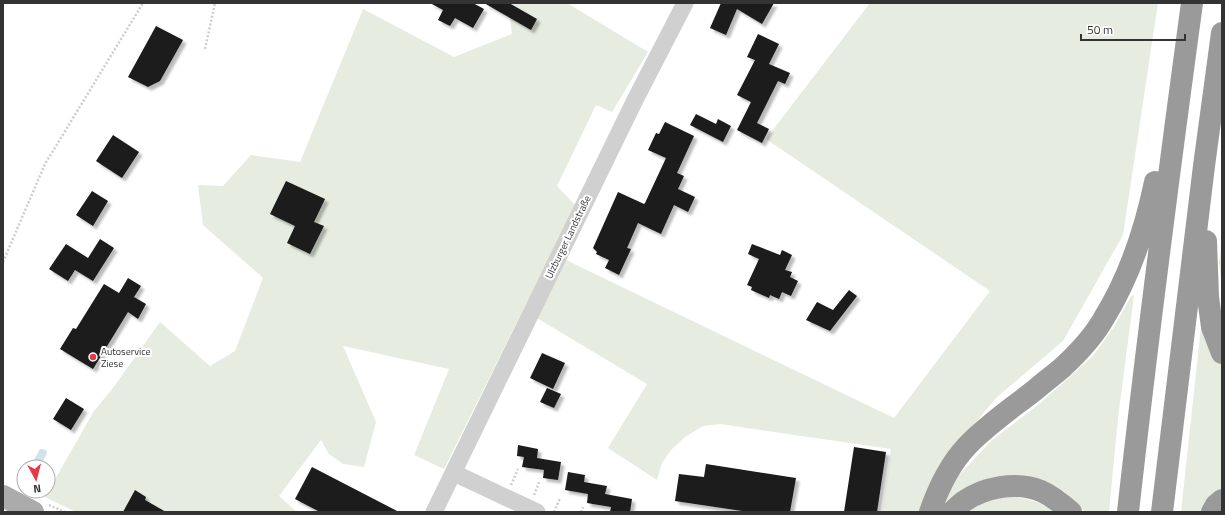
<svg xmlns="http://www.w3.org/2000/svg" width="1225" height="515" viewBox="0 0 1225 515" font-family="'Titillium Web',sans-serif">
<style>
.green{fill:#e6ecdf}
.water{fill:#cfe2ee}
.building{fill:#1a1a1a;filter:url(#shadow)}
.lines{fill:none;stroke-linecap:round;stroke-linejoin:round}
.path{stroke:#cdcdcd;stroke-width:2.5;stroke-dasharray:2 2;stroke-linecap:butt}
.minor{stroke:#d0d0d0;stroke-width:17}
.major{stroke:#ababab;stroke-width:22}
.highway{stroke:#9a9a9a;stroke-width:22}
.poi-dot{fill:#e63946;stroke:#fff;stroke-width:1.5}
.labels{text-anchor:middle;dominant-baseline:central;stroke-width:4;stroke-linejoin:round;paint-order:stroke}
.street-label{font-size:10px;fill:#333;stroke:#fff}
.poi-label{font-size:10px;fill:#333;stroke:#fff;text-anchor:start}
</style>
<defs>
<filter id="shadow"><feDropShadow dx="3.5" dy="3.5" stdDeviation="1" flood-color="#0004"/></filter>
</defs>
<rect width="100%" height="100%" fill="#fff"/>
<path class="green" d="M 508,3 L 567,3 L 648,52 L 612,112 L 596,105 L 557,186 L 575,205 L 444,469 L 414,455 L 449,369 L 343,346 L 376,422 L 364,467 L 343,464 L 329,454 L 321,440 L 279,496 L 297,512 L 76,512 L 45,497 L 94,411 L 113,388 L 160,322 L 210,366 L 235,351 L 263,278 L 203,225 L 198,185 L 223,186 L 251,155 L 300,162 L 363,9 L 454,57 L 512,34 Z
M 870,3 L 1158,3 L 1123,235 L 1063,341 L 996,398 L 937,468 L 920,512 L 882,512 L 891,449 L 720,424 L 703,426 L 685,437 L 671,450 L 662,463 L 657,480 L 608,448 L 647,384 L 537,318 L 566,260 L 894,418 L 990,291 L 766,139 Z
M 1222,240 L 1222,285 L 1219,263 Z
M 1134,295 L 1118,418 L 1109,512 L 1085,512 L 1064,491 L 1035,479 L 943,512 L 948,487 L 991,441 L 1038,405 L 1092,357 L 1114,327 L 1131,296 Z
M 1201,327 L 1222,363 L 1222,488 L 1216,493 L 1200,512 L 1181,512 Z
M 1012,497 C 1028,498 1042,503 1055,512 L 967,512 L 982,502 L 996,498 Z"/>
<path class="water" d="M 40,449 C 53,449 44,458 41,464 L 37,465 L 34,463 L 34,460 Z"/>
<path class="building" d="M 430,3 L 473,3 L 484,9 L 473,28 L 455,18 L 450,26 L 438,20 L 443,10 Z
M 484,3 L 509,3 L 537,19 L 531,30 Z
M 721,3 L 774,3 L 762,24 L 737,9 L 726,35 L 710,28 Z
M 156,26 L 183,40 L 160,81 L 148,87 L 128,77 Z
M 758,34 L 779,44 L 769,64 L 790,73 L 785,84 L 778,81 L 757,123 L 769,129 L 762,143 L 737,130 L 751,102 L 737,95 L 755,60 L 747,57 Z
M 696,114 L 716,124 L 718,119 L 731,126 L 723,142 L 690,125 Z
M 665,122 L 694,136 L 677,173 L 684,176 L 678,189 L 695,197 L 688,212 L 674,205 L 661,234 L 638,223 L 627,248 L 631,249 L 619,275 L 605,268 L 609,260 L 596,254 L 597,252 L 593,248 L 618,192 L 644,204 L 645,203 L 666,158 L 648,150 L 656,133 L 659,134 Z
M 113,135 L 139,152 L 122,178 L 96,161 Z
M 286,181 L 325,199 L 314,222 L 324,226 L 310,254 L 287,243 L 295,226 L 270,214 Z
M 92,191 L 108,201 L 93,226 L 76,215 Z
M 100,239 L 114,248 L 93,281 L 75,270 L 68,281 L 49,269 L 66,244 L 88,258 Z
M 752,244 L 780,255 L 782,250 L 792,255 L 785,270 L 792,272 L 790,277 L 798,281 L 791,296 L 782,292 L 779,299 L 770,295 L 769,298 L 751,290 L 752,287 L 747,285 L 759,259 L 748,254 Z
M 128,278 L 141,286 L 134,297 L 146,304 L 138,319 L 128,312 L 93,369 L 60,349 L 73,328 L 76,329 L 104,284 L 119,293 Z
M 849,290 L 857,296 L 830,331 L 806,320 L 817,302 L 833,310 Z
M 542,353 L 565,363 L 553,389 L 530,378 Z
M 547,388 L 561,394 L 554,408 L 540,402 Z
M 66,398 L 84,409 L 71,430 L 53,419 Z
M 518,445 L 538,449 L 537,458 L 561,462 L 558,480 L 543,478 L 544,470 L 522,467 L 524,457 L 517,456 Z
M 854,447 L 886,452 L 877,512 L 844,512 Z
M 706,464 L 796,478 L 790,512 L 749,512 L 675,501 L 679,474 L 704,477 Z
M 312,467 L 399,512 L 320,512 L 295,499 Z
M 568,472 L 585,475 L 584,482 L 607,486 L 605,494 L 632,499 L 630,512 L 610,512 L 611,507 L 587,503 L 588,494 L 565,490 Z
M 135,490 L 146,497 L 145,500 L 166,512 L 123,512 Z"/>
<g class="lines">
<path class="path" d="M 205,49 L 215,3
M 3,262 L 45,164 L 143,3
M 511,485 L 518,469
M 534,495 L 540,480
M 49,505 L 65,512
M 554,512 L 560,498
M 581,512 L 583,507"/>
<path class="minor" d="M 454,473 L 537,512
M 434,512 L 635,100 L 685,3"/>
<path class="major" d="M 3,496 L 33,512"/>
<path class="highway" d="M 1206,241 L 1208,297 L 1212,327 L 1222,353
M 930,512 C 938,489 950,464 967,446 C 987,425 1012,408 1035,390 C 1044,382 1054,375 1063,367 C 1078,353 1094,336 1104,318 C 1130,276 1145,230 1155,182
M 952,512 C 955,509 959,505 963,502 C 984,487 1016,481 1041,491 C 1052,496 1062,504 1071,512
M 1128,512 C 1147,342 1169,172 1192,3
M 1162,512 L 1204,166 L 1222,33
M 1212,512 L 1216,505 L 1222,500"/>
</g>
<circle class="poi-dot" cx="93" cy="357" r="4"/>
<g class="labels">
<g class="street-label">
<text transform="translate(568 237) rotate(-64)">Ulzburger Landstraße</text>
</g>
<g class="poi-label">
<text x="101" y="351">Autoservice<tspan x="101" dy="12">Ziese</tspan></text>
</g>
</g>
<rect width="1225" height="515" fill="none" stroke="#333333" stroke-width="8"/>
<g transform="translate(36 479) rotate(173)"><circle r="19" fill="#ffffff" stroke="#adadad"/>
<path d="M0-3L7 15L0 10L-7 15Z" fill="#e63946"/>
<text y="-6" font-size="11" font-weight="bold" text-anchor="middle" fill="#333333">N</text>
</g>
<path d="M1081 34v6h104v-6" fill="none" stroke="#333333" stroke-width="2"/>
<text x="1087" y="34" font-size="12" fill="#333333" stroke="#ffffff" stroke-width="3" paint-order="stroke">50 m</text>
</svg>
